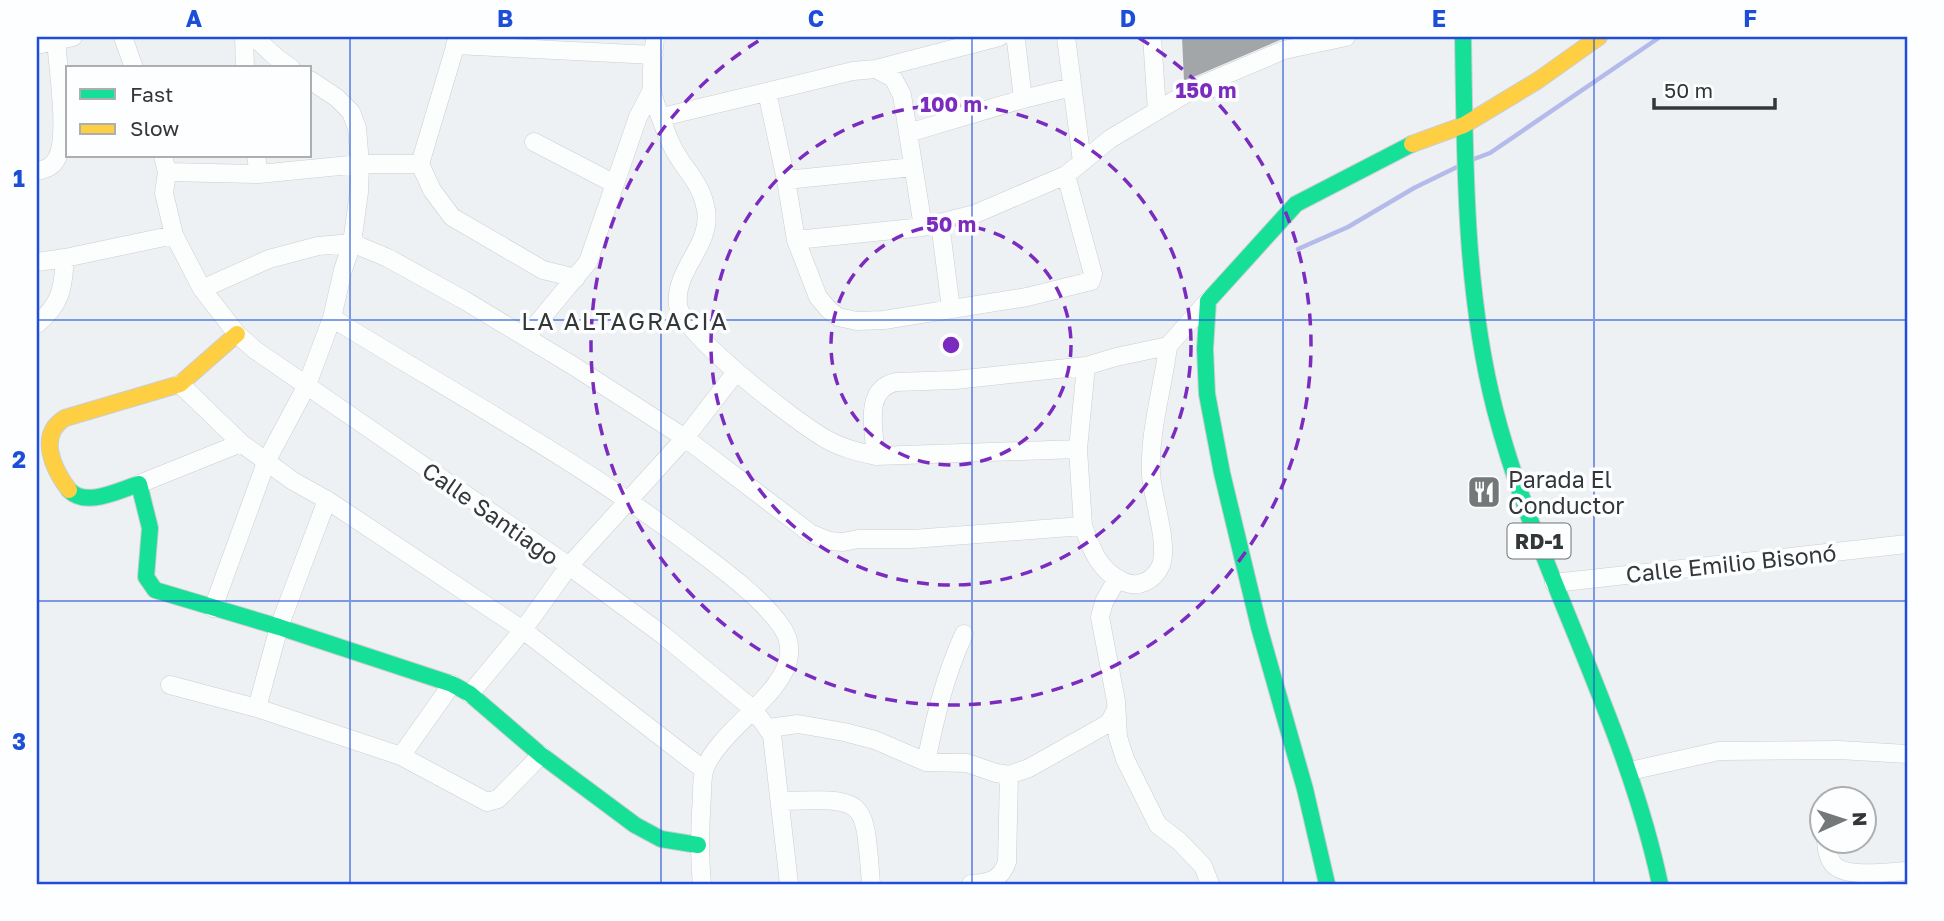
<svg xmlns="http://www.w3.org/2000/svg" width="1944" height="921" viewBox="0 0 1944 921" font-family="'Golos Text',sans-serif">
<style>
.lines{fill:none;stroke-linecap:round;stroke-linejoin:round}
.stream{stroke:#b4bae9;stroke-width:4.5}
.building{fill:#a3a6a8}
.street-casing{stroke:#cbced0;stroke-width:19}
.fast-casing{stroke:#cbced0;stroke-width:18}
.slow-casing{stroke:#cbced0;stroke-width:18}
.street{stroke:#fcfdfd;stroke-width:18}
.fast{stroke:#16e098;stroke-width:16}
.slow{stroke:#ffcf43;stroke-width:16}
.grid{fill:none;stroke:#1d4ed8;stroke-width:2;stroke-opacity:0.55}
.ring{fill:none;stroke:#7b2cbf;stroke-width:3.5;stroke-dasharray:12 9}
.labels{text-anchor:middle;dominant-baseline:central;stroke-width:7;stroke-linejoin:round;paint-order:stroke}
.shield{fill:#fdfeff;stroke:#707374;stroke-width:2}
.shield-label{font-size:21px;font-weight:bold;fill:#343738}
.poi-label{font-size:23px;fill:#343738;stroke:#fdfeff;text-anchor:start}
.street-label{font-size:23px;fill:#343738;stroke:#fdfeff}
.neighbourhood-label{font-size:24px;letter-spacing:2px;fill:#343738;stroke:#fdfeff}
.centre{fill:#7b2cbf;stroke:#fdfeff;stroke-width:3.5}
.ring-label{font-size:21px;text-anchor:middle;font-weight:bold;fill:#7b2cbf;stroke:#fdfeff;stroke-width:7;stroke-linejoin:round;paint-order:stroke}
.neatline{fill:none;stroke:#1d4ed8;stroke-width:2.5}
.grid-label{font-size:23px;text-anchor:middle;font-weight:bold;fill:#1d4ed8}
</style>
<rect width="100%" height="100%" fill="#edf1f3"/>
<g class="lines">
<path class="stream" d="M 1474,159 L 1490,153 L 1660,37
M 1298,249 L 1348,227 L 1414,188 L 1457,167"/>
</g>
<path class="building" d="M 1182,37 L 1292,37 L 1280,40 L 1184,81 Z"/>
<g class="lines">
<defs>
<path id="street" d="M 123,37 L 134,68
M 244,37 L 245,68
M 254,37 L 278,59 L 291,68
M 655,37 C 654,53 650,73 652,90 C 654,103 668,138 674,150 C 686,172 701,182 706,210 C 712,246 674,269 678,305 C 682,334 797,423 826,439 C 841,448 859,452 876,456 L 1078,449 L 1086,366 L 1116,357 L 1168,346 L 1208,301
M 1013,37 L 1016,41 L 1023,99
M 1066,37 L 1082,162
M 1152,37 L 1157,111
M 37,45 L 73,37
M 455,45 L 654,55
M 876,69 L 893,78 L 902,95 L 923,227
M 767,92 L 786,180 L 796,240 L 818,297 L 829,310 L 838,317 L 857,321 L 884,320 L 1027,297 L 1091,281 L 1093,274 L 1066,175
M 662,117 L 853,71 L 876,69 L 999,37
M 908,133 L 1023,99 L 1072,87
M 534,142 L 615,184
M 163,156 L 167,172 L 164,193 L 174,235 L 202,289 L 237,334 L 255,350 L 569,566 L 663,635 L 754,710 L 772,735 L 789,884
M 256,156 L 259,174
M 420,164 L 458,37
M 37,171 C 47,169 54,166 58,156 C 68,133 58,68 56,40
M 167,172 L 259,174 L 360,164 L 420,164 L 432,190 L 452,217 L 543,270 L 576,278
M 786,180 L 913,167
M 940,223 L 951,309
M 796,240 L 923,227 L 975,214 L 1066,175 L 1110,139 L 1197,87 L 1284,50 L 1346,37
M 37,262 L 65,258 L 174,235
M 202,289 L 269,259 L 318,246 L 352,243 L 388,258 L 464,300 L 572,365 L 685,438 L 810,533 L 829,541 L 843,542 L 858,539 L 913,539 L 1083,526 L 1078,449
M 332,318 C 452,392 577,460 690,545 C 717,565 762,598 781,626 C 787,634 790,645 789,655 C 786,693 719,731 705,768 C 702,776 702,786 702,795 C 700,825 699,854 702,884
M 37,324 C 61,304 63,289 65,258
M 526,337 L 588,262 L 638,117 L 652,90
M 180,384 L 241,443 L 293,481 L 327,500 L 523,630 L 704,770
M 876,456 C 874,430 863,389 896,382 L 955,380 L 1086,366
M 139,484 L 241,443
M 1083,526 C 1091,548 1099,571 1122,581 C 1138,589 1154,581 1161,565 C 1169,544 1152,496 1151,474 C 1149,431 1163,388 1168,346
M 1117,579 L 1104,602 L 1100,617 L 1116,701 L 1118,737 L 1125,759 L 1158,825 L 1179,841 L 1203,866 L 1210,884
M 1554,583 L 1907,544
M 213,608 L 267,460 L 307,385 L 332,318 L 343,270 L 352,243 L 359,192 L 360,164 L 357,128 L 351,112 L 337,98 L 310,80
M 170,685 L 257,708 L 401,756 L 452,684
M 470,694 L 523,630 L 569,566 L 685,438 L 736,372
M 257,708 L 279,627 L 327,500
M 769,728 L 798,724 L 844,732 L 875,740 L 926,762 L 967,763 L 996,773 L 1009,775 L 1029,768 L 1109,723 L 1116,710
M 401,756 L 487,802 L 498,799 L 541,755
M 926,762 C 935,718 945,675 964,634
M 1630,771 L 1719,751 L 1839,750 L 1907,754
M 781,801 C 869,798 864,798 871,884
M 1821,815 L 1822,816
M 1826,841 C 1827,849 1828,860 1835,866 C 1849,878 1889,872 1907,871
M 971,884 C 989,883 1001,880 1007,862 L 1009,775"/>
<path id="fast" d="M 1463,37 C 1465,161 1464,289 1495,410 C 1537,572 1625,719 1660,884
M 69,490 C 86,508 119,490 139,484 L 150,528 L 146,577 L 155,590 L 279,627 L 452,684 L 470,694 L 541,755 L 635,825 L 661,839 L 698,845
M 1327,884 L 1305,789 L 1259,627 L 1222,473 L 1207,394 L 1205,349 L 1208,301 L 1296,204 L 1412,144"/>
<path id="slow" d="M 1412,144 L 1464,125 L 1537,81 L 1599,37
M 69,490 C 53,469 37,435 65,418 L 180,384 L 237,334"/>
</defs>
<use href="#street" class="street-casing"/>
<use href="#fast" class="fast-casing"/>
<use href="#slow" class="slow-casing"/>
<use href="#street" class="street"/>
<use href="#fast" class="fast"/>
<use href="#slow" class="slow"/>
</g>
<path class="grid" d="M 350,37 L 350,884M 661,37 L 661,884M 972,37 L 972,884M 1283,37 L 1283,884M 1594,37 L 1594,884M 37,320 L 1907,320M 37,601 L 1907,601"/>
<g class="ring">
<circle cx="951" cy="345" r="120"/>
<circle cx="951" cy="345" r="240"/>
<path d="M1139 38A360 360 0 1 1 763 38"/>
</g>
<defs>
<symbol id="restaurant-square" viewBox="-11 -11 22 22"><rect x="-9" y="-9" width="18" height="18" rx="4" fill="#757879" stroke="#fdfeff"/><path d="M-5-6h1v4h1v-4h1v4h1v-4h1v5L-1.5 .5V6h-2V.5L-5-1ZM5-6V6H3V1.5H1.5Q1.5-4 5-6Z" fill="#fff"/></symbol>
</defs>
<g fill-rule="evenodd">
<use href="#restaurant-square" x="1465" y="473" width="38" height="38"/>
</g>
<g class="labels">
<rect class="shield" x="1507.5" y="523.5" width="63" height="35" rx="5"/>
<g class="shield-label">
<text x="1539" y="541">RD-1</text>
</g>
<g class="poi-label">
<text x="1508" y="479">Parada El<tspan x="1508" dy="26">Conductor</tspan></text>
</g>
<g class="street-label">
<text transform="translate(491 513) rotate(35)">Calle Santiago</text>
<text transform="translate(1731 563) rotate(-6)">Calle Emilio Bisonó</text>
</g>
<g class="neighbourhood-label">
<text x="625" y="320">LA ALTAGRACIA</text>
</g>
</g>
<circle cx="951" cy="345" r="10" class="centre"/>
<g class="ring-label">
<text x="1206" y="98">150 m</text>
<text x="951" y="112">100 m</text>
<text x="951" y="232">50 m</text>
</g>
<rect width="1944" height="921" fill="none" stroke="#fdfeff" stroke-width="77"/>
<rect x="66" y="66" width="245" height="91" fill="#fdfeff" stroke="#adaeaf" stroke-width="2"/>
<rect x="80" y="89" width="35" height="10" fill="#16e098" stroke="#adaeaf" stroke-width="2"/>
<text x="130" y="102" font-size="21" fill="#343738">Fast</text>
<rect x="80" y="124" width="35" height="10" fill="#ffcf43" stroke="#adaeaf" stroke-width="2"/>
<text x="130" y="136" font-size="21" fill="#343738">Slow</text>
<g transform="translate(1843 820) rotate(87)"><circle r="33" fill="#fdfeff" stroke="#adaeaf" stroke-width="2"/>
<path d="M0-5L12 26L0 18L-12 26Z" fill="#757879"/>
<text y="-10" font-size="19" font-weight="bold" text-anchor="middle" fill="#343738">N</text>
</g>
<path d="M1654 98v10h121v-10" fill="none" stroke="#343738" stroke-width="3.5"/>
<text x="1664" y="98" font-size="21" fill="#343738" stroke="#fdfeff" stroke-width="5" paint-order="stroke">50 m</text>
<rect x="38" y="38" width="1868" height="845" class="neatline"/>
<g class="grid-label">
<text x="194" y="27">A</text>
<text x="505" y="27">B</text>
<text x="816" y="27">C</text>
<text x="1128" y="27">D</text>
<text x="1439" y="27">E</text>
<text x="1750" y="27">F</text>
<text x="19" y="187">1</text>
<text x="19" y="468">2</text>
<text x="19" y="750">3</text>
</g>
</svg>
